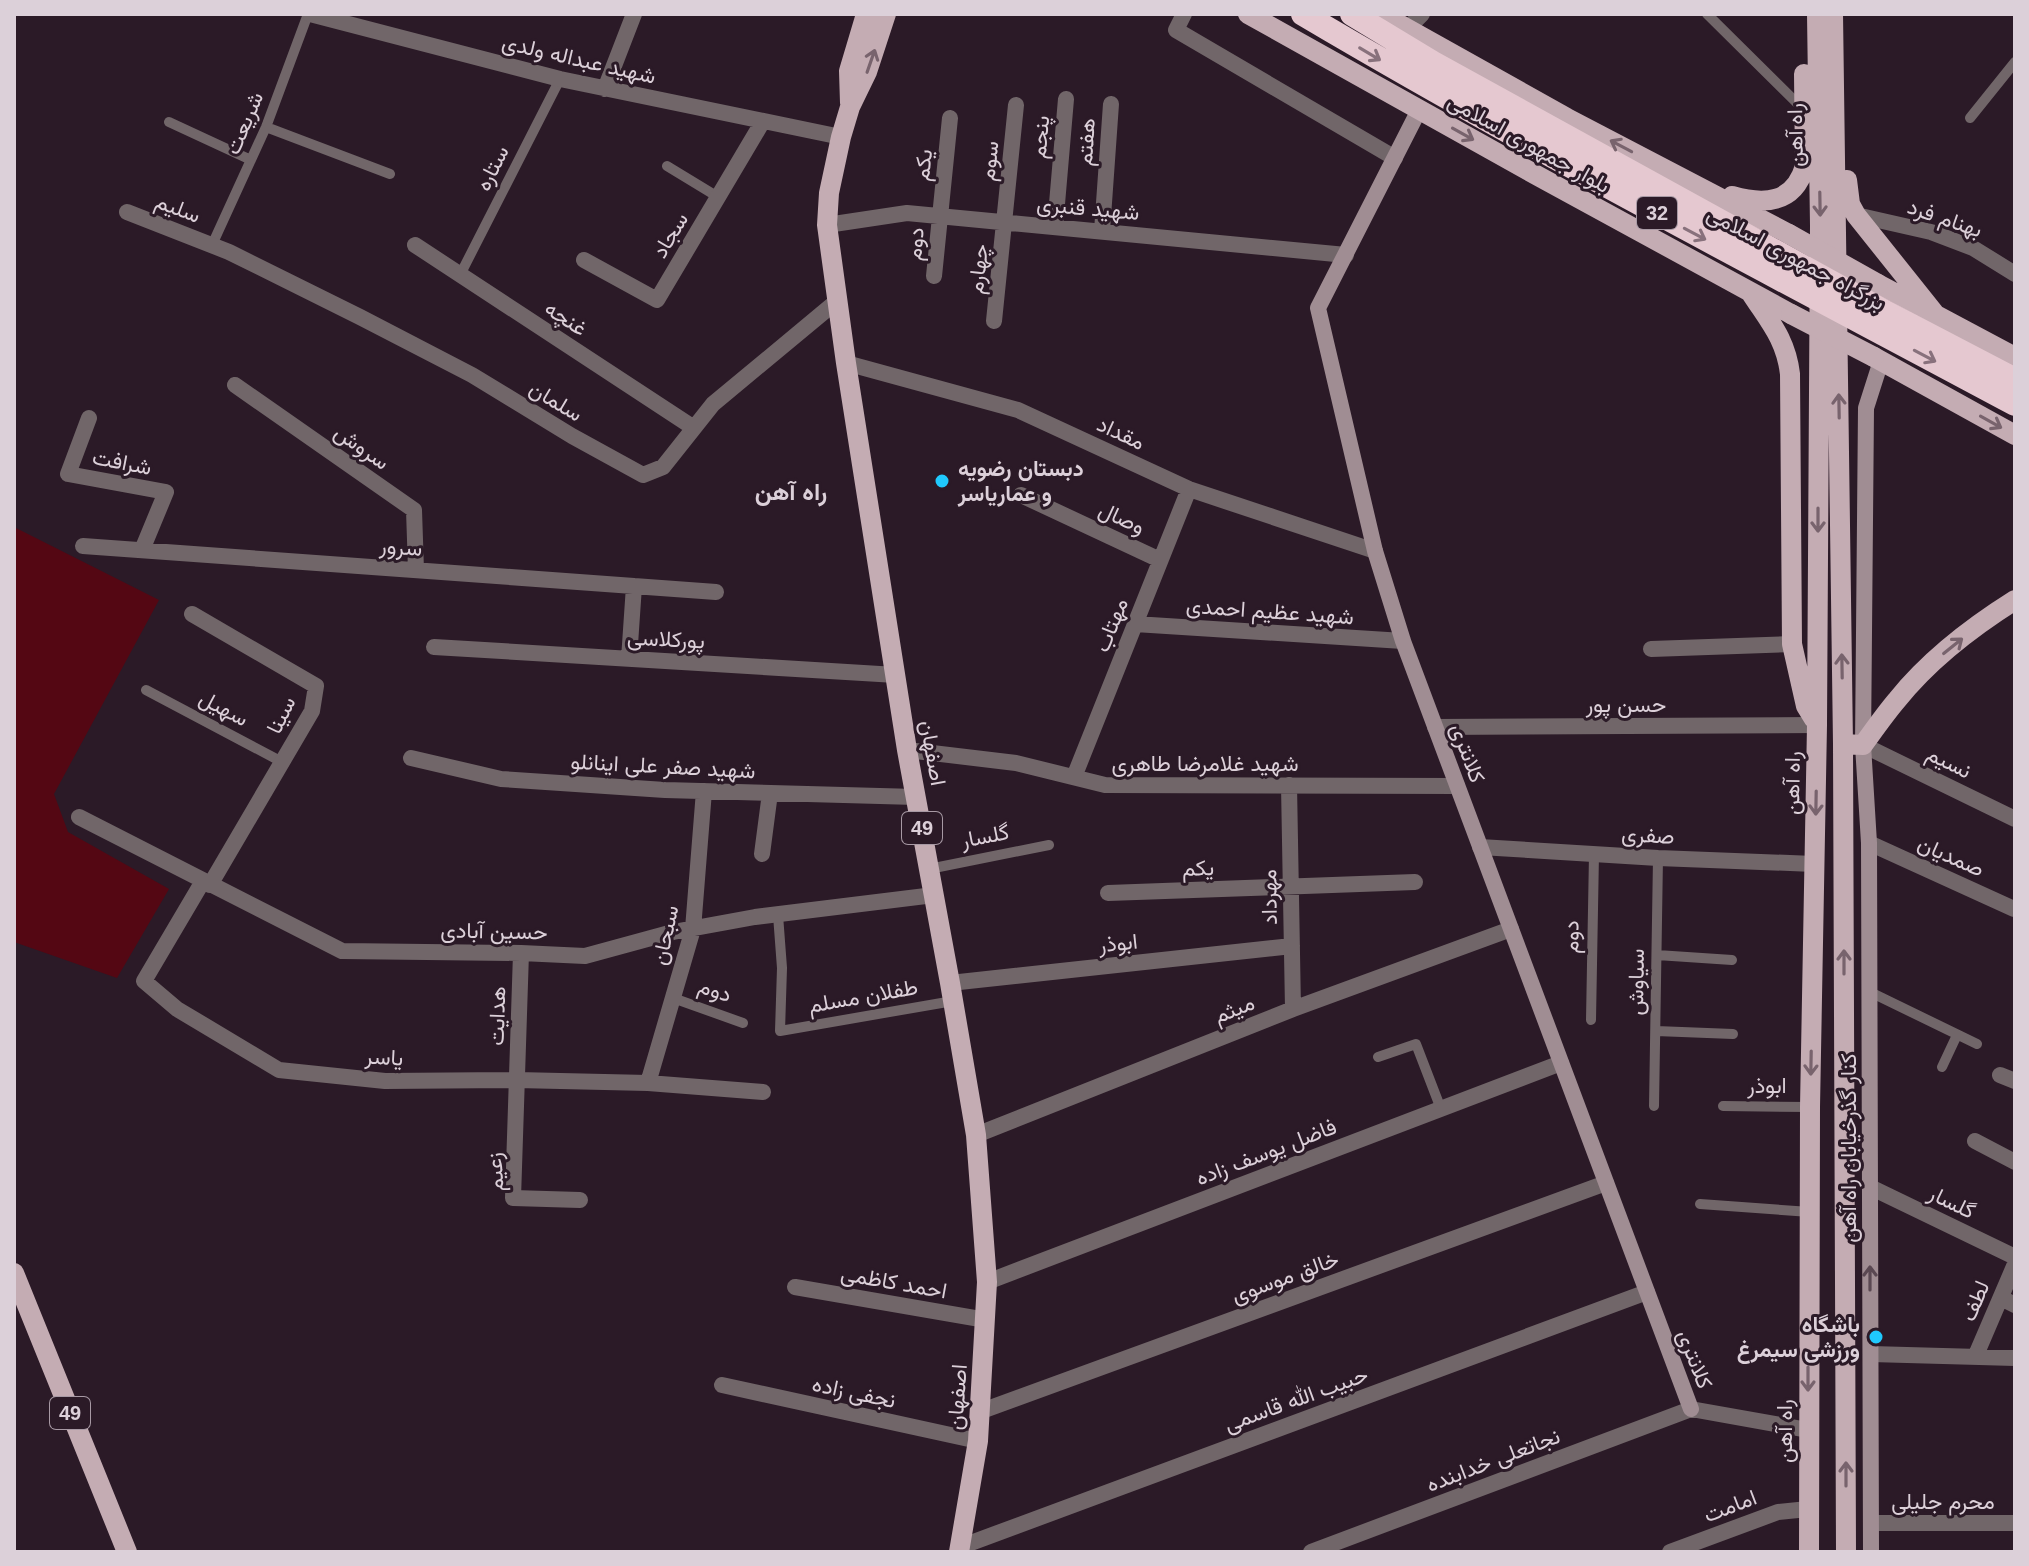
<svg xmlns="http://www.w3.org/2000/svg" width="2029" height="1566" viewBox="0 0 2029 1566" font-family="Helvetica,Vazirmatn,sans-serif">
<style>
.green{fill:#540713}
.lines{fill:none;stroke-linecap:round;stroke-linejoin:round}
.lane{stroke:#716669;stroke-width:10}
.street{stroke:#716669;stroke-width:16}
.secondary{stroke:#a08d93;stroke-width:16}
.primary{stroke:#c4acb3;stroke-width:20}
.primary-bridge{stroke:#c4acb3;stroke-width:20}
.highway-bridge{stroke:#e5c8d0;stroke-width:24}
.oneway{stroke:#88717c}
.oneway2{stroke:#78636d}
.oneway3{stroke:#5a4852}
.poi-dot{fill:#20c9fd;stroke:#2b1a27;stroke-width:3}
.labels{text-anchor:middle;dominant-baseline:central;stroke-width:6;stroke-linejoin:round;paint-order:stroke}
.shield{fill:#2b1a27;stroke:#a799a4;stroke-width:2}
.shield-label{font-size:20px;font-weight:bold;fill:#dcd0d9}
.street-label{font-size:22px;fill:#dcd0d9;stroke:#2b1a27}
.poi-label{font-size:22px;font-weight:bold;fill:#dcd0d9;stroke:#2b1a27;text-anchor:start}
.neighbourhood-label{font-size:24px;font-weight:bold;fill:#dcd0d9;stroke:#2b1a27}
</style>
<rect width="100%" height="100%" fill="#2b1a27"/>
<path class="green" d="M 14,527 L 159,600 L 54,794 L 68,832 L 169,889 L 117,978 L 14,942 Z"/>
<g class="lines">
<path class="lane" d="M 1707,14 L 1802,108
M 1970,118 L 2015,62
M 169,122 L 251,160
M 266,127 L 390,174
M 667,166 L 718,197
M 212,245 L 266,127 L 308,14
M 460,275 L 560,79
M 146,690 L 282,762
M 929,869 L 1049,845
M 778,915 L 782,968 L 780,1031 L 953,1001
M 1657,955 L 1732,960
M 1870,992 L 1977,1044
M 673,998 L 743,1023
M 1591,1020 L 1594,854
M 1656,1031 L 1733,1034
M 1378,1057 L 1416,1044 L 1441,1109
M 1942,1067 L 1957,1035
M 1654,1106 L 1658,858
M 1723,1106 L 1810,1107
M 1700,1204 L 1810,1212"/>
<path class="street" d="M 310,14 L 560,79 L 841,137
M 1184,14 L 1176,30 L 1395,158
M 1407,29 L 1422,14
M 605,89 L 634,14
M 127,212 L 229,252 L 360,317 L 472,375 L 572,436 L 643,475 L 663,467 L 713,404 L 837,301
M 1856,215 L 1931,232 L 1973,248 L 2015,274
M 827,225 L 907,213 L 1346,255
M 1055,227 L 1066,99
M 1102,231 L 1111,104
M 415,245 L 694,428
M 584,260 L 657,300 L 763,121
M 934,276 L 950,118
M 994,321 L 1016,105
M 846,363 L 1018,410 L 1189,489 L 1375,551
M 235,385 L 414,510 L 416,570
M 89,418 L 68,474 L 166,492 L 142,550
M 1021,495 L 1160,560
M 83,546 L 716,592
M 192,614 L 316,686 L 312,711 L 210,885
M 1135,624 L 1403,641
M 434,647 L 896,675
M 1651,649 L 1792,644
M 629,659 L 634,586
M 1435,727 L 1817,725
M 1863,745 L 2015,819
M 907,750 L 1016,763 L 1105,785 L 1457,786
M 411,758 L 501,779 L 665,790 L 916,797
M 1074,777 L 1189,489
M 1289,785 L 1293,1009
M 79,817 L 342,951 L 521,953 L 585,956 L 673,932 L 755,917 L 934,895
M 1869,843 L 2014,909
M 1480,847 L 1658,858 L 1814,864
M 762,854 L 770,793
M 203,881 L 144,981 L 177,1009 L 279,1070 L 385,1081 L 517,1080 L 648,1083 L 763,1092
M 1108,893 L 1415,882
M 521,953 L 513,1198 L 580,1200
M 950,983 L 1292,946
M 2000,1075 L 2015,1081
M 648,1083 L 693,929 L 704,791
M 976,1135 L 1293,1009 L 1511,929
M 1975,1141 L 2015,1162
M 1870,1187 L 2015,1257
M 987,1282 L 1561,1063
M 795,1287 L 986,1320
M 2001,1298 L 2015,1305
M 1871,1354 L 2015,1358
M 1976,1355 L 2015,1264
M 722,1385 L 978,1441
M 979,1412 L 1606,1183
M 1871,1523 L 2015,1523
M 960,1547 L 1647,1292
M 1311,1552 L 1691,1409 L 1808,1430
M 1670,1552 L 1778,1512 L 1808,1509"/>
<path class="secondary" d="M 1419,110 L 1318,308 L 1375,551 L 1403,641 L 1691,1409
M 1871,1552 L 1869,843 L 1863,745 L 1866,408 L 1881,361"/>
<path class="primary" d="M 886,14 L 867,72 L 850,107 L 841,137 L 829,193 L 827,225 L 846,363 L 907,750 L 950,983 L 976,1135 L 987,1282 L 978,1441 L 959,1552
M 1248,14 L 1538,176 L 1791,314
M 1381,14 L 1567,118 L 1789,234
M 1833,14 L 1843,744 L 1846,1552
M 850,103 L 849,71 L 866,14
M 1847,180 L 1850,204 L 1856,215 L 1935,314
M 1732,196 C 1764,205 1794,204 1805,166 L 1804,74
M 1878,284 L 2015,357
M 1751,293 C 1769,321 1786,339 1790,374 L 1792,644 L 1806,706 L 1814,719
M 1874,357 L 2015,435
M 1843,744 L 1863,745 C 1874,730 1885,714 1897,700 C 1929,660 1972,627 2015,600
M 14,1273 L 127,1552
M 1809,1552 L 1810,1107 L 1817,725 L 1820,226 L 1817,14"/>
<path class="primary-bridge" d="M 1789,234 L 1878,284
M 1791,314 L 1874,357"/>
<path class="highway-bridge" d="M 1303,14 C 1536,152 1776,276 2015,404
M 1352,14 L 1433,63 L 1885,312 L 2015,380"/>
</g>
<defs><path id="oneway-shaft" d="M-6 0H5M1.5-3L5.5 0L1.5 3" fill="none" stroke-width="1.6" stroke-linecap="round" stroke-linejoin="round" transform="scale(2)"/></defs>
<g class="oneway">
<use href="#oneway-shaft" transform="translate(1370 54) rotate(31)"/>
<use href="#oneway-shaft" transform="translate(1695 234) rotate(28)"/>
<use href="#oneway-shaft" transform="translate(1925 356) rotate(28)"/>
</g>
<g class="oneway2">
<use href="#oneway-shaft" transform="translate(871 61) rotate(-71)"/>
<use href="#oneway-shaft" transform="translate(1463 134) rotate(29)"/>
<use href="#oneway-shaft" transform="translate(1621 146) rotate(-152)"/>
<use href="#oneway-shaft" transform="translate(1820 204) rotate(89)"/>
<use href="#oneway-shaft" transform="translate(1839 406) rotate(-91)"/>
<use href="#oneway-shaft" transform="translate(1991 422) rotate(29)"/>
<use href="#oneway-shaft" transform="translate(1818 520) rotate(90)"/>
<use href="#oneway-shaft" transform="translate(1953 646) rotate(-39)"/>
<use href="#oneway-shaft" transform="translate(1842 666) rotate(-91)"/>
<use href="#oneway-shaft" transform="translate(1816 803) rotate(91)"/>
<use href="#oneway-shaft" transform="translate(1844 962) rotate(-90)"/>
<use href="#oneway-shaft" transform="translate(1811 1063) rotate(91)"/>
<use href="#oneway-shaft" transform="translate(1808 1379) rotate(90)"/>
<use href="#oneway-shaft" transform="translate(1846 1474) rotate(-90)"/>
</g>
<use class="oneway3" href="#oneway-shaft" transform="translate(1870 1278) rotate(-90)"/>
<g class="poi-dot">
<circle cx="942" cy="481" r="8"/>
<circle cx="1876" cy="1337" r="8"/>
</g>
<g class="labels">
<g class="shield">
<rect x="1637" y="197" width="40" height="32" rx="6"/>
<rect x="902" y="812" width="40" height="32" rx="6"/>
<rect x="50" y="1397" width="40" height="32" rx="6"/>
</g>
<g class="shield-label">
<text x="1657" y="213">32</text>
<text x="922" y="828">49</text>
<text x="70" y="1413">49</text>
</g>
<g class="street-label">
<text transform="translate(579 59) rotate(13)">شهید عبداله ولدی</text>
<text transform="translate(244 123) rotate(-67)">شریعت</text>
<text transform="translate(1795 135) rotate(-91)">راه آهن</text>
<text transform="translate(1040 137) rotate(-85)">پنجم</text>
<text transform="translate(1086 142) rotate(-86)">هفتم</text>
<text transform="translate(1529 143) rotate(29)">بلوار جمهوری اسلامی</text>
<text transform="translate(989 161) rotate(-84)">سوم</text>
<text transform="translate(923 165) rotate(-84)">یکم</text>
<text transform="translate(492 168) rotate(-63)">ستاره</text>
<text transform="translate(178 208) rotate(21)">سلیم</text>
<text transform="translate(1088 208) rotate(5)">شهید قنبری</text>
<text transform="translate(1945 218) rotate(19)">بهنام فرد</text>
<text transform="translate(670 235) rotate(-59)">سجاد</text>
<text transform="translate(915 244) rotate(-85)">دوم</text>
<text transform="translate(1796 258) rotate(28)">بزرگراه جمهوری اسلامی</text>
<text transform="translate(978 269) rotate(-84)">چهارم</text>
<text transform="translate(566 318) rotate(33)">غنچه</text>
<text transform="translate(556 401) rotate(31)">سلمان</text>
<text transform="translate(1121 433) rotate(25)">مقداد</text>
<text transform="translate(362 447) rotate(35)">سروش</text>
<text transform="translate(122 462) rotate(11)">شرافت</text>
<text transform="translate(1122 518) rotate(25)">وصال</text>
<text transform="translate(401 547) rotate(4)">سرور</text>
<text transform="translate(1270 611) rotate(4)">شهید عظیم احمدی</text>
<text transform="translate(1111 625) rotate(-68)">مهتاب</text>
<text transform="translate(666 639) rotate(3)">پورکلاسی</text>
<text x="1626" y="704">حسن پور</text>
<text transform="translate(224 708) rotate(28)">سهیل</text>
<text transform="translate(281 715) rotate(-64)">سینا</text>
<text transform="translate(933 753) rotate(80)">اصفهان</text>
<text transform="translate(1468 753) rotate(70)">کلانتری</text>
<text transform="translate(1949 762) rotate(26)">نسیم</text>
<text x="1205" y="763">شهید غلامرضا طاهری</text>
<text transform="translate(663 766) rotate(3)">شهید صفر علی اینانلو</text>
<text transform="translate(1792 783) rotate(-89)">راه آهن</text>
<text transform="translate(1648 835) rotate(3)">صفری</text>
<text transform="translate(985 836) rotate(-11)">گلسار</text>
<text transform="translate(1951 856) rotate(24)">صمدیان</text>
<text transform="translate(1198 868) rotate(-2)">یکم</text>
<text transform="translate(1269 897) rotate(-91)">مهرداد</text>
<text transform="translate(494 931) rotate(1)">حسین آبادی</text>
<text transform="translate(665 935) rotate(-78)">سبحان</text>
<text transform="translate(1571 937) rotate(-89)">دوم</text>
<text transform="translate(1118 943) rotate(-6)">ابوذر</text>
<text transform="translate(1636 982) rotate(-89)">سیاوش</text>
<text transform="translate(715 990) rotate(19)">دوم</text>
<text transform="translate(863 996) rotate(-10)">طفلان مسلم</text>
<text transform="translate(1234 1009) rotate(-22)">میثم</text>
<text transform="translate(497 1016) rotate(-88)">هدایت</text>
<text transform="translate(384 1057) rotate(3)">یاسر</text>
<text x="1767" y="1085">ابوذر</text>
<text transform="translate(1848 1148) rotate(-90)">کنار گذرخیابان راه آهن</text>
<text transform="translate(1266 1152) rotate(-21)">فاضل یوسف زاده</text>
<text transform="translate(495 1172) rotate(-93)">زعیم</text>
<text transform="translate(1952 1202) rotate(26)">گلسار</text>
<text transform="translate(1285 1277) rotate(-20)">خالق موسوی</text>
<text transform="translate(894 1282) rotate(10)">احمد کاظمی</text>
<text transform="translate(1975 1301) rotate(-67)">لطف</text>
<text transform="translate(1695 1359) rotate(69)">کلانتری</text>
<text transform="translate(854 1392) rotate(12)">نجفی زاده</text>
<text transform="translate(957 1397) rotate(-86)">اصفهان</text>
<text transform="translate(1296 1399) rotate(-20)">حبیب الله قاسمی</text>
<text transform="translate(1784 1431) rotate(-90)">راه آهن</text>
<text transform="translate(1493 1460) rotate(-21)">نجاتعلی خدابنده</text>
<text x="1943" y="1501">محرم جلیلی</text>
<text transform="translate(1730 1506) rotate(-21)">امامت</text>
</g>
<g class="poi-label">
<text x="958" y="468">دبستان رضویه<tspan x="958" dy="25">و عماریاسر</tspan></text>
<text x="1860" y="1324" text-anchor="end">باشگاه<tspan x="1860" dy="25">ورزشی سیمرغ</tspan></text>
</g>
<g class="neighbourhood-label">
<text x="791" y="491">راه آهن</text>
</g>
</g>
<rect width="2029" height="1566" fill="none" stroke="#dcd0d9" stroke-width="32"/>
</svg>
